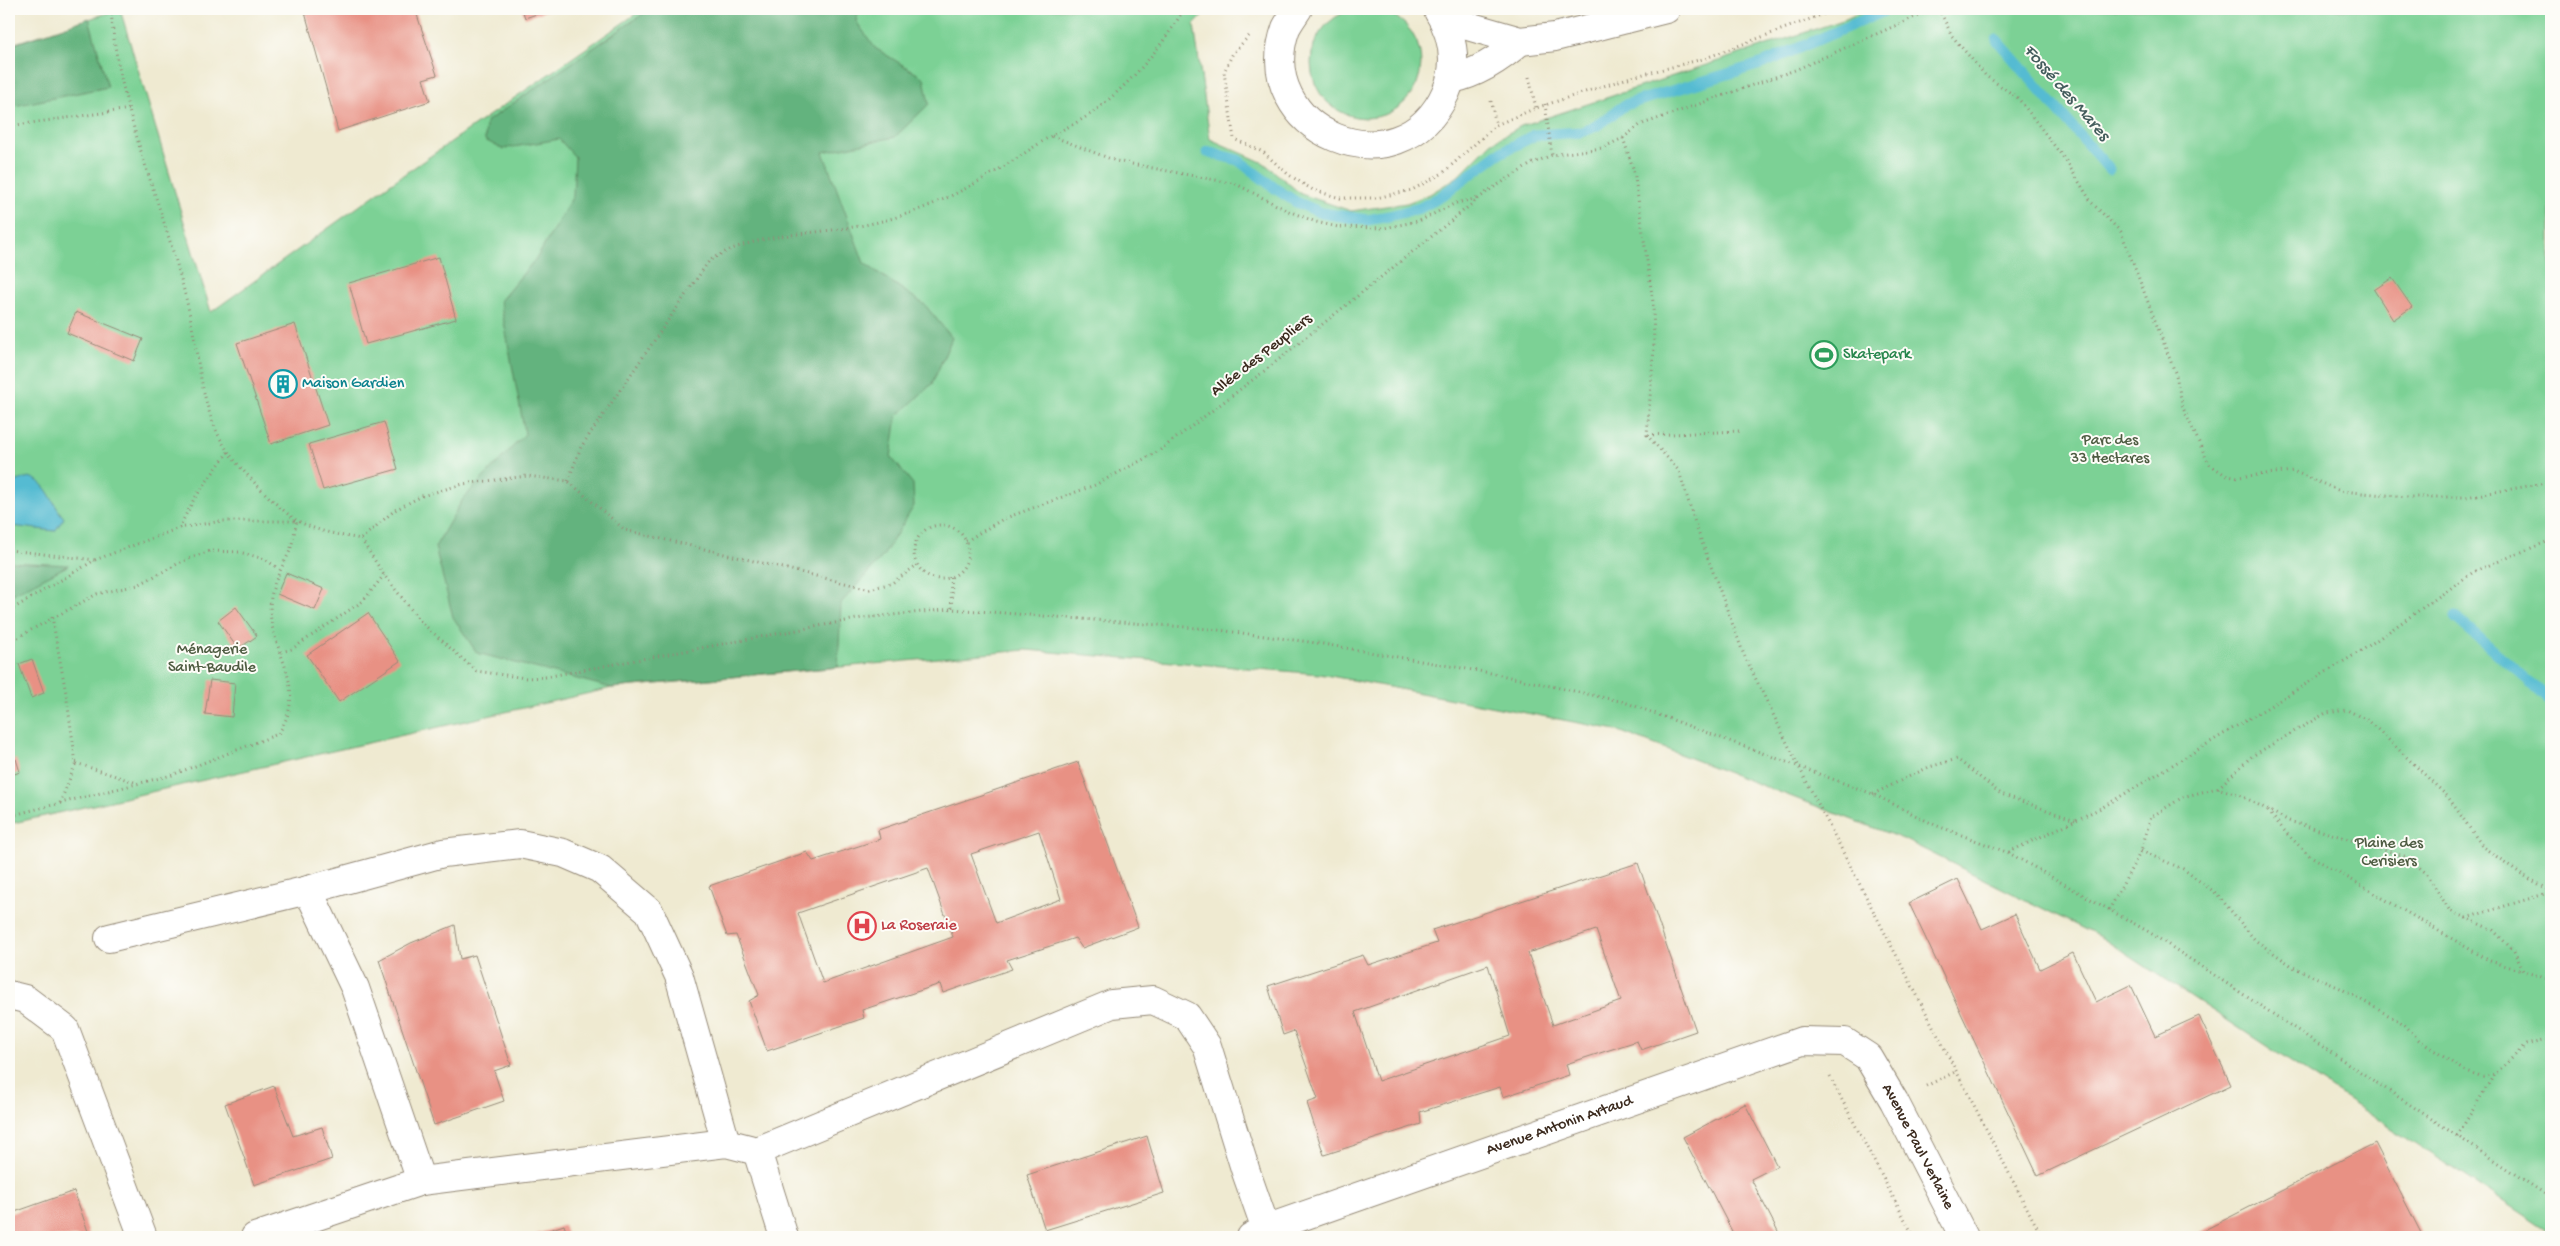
<svg xmlns="http://www.w3.org/2000/svg" width="2560" height="1246" viewBox="0 0 2560 1246" font-family="'Gochi Hand',sans-serif">
<style>
.green{fill:#7bd195;stroke:#5b7e5a}
.forest{fill:#64b37e;stroke:#506e4e}
.water{fill:#54bbd2;stroke:#487278}
.lines{fill:none;stroke-linecap:round;stroke-linejoin:round}
.stream{stroke:#54bbd2;stroke-width:11}
.building{fill:#e89184;fill-rule:evenodd}
.minor-casing{stroke:#958a78;stroke-width:30}
.path{stroke:#958a78;stroke-width:3;stroke-dasharray:1 4;stroke-linecap:butt}
.minor{stroke:#fff;stroke-width:28}
.labels{text-anchor:middle;dominant-baseline:central;stroke-width:4;stroke-linejoin:round;paint-order:stroke}
.leisure-label{font-size:16px;fill:#27864d;stroke:#fdfcf7;text-anchor:start}
.street-label{font-size:16px;fill:#3b2a1e;stroke:#fdfcf7}
.culture-label{font-size:16px;fill:#0d838f;stroke:#fdfcf7;text-anchor:start}
.park-label{font-size:16px;fill:#4e5c42;stroke:#fdfcf7}
.health-label{font-size:16px;fill:#be3a42;stroke:#fdfcf7;text-anchor:start}
.water-label{font-size:18px;font-style:italic;fill:#445d5d;stroke:#fdfcf7}
</style>
<rect width="100%" height="100%" fill="#fdfcf7"/>
<filter id="ink" filterUnits="userSpaceOnUse"><feTurbulence type="fractalNoise" baseFrequency=".02" numOctaves="2"/><feDisplacementMap in="SourceGraphic" scale="10" xChannelSelector="R" yChannelSelector="G"/><feConvolveMatrix kernelMatrix="1 2 1 2 8 2 1 2 1" color-interpolation-filters="sRGB"/></filter>
<filter id="wash" filterUnits="userSpaceOnUse"><feTurbulence type="fractalNoise" baseFrequency=".0096" numOctaves="4" result="noise"/><feDisplacementMap in="SourceGraphic" scale="20" xChannelSelector="R" yChannelSelector="G"/><feGaussianBlur stdDeviation="1.12" result="paint"/><feColorMatrix in="noise" values="0 0 0 0 0 0 0 0 0 0 0 0 0 0 0 0 0 1.4 0 .05"/><feComposite in="paint" operator="in"/></filter>
<g filter="url(#wash)">
<rect width="100%" height="100%" fill="#efead1"/>
<path class="green" d="M1311 63a55 55 0 1 1 110 0a55 55 0 1 1-110 0Z
M 120,9 L 211,312 L 390,184 L 643,9 L 1209,9 L 1194,25 L 1210,139 L 1264,163 L 1301,194 L 1351,211 L 1407,203 L 1430,194 L 1457,177 L 1491,143 L 1521,126 L 1846,19 L 1867,9 L 2551,9 L 2551,1233 L 2102,938 L 1903,839 L 1616,730 L 1320,674 L 1026,650 L 612,688 L 9,824 L 9,45 Z"/>
<path class="forest" d="M 650,9 L 859,9 L 856,21 L 875,48 L 924,78 L 929,104 L 895,137 L 823,152 L 864,263 L 925,305 L 952,338 L 932,384 L 897,416 L 891,457 L 913,484 L 914,506 L 883,556 L 841,603 L 838,667 L 612,688 L 477,653 L 453,617 L 435,547 L 463,499 L 525,434 L 500,301 L 538,256 L 573,196 L 575,157 L 559,139 L 502,149 L 485,140 L 486,122 Z
M 89,18 L 108,87 L 9,107 L 9,46 Z
M 9,562 L 69,565 L 9,596 Z"/>
<path class="water" d="M 29,477 C 48,482 52,504 64,518 L 55,531 L 11,526 L 9,520 L 11,483 Z"/>
<g class="lines">
<path class="stream" d="M 1997,40 L 2109,169
M 1207,152 L 1238,160 L 1276,189 L 1296,202 L 1322,213 L 1367,220 L 1389,216 L 1420,208 L 1440,197 L 1498,154 L 1535,135 L 1582,132 L 1596,126 L 1625,105 L 1764,63 L 1889,9
M 2455,617 L 2551,701"/>
</g>
<g id="blocks">
<path class="building" d="M 304,9 L 415,9 L 437,75 L 423,79 L 430,101 L 338,131 Z
M 522,9 L 551,9 L 525,18 Z
M 439,257 L 456,319 L 366,344 L 349,283 Z
M 2392,278 L 2412,307 L 2393,320 L 2374,290 Z
M 76,312 L 143,339 L 134,361 L 67,333 Z
M 295,324 L 328,425 L 271,444 L 237,343 Z
M 384,422 L 398,469 L 323,490 L 309,444 Z
M 286,573 L 324,589 L 315,610 L 277,594 Z
M 236,607 L 257,636 L 238,649 L 218,621 Z
M 368,613 L 400,661 L 339,702 L 307,655 Z
M 32,659 L 44,693 L 31,698 L 19,664 Z
M 210,680 L 235,683 L 232,717 L 205,714 Z
M 16,759 L 20,772 L 9,776 L 9,761 Z
M 1078,762 L 1138,927 L 1082,948 L 1075,938 L 1007,960 L 1012,969 L 943,993 L 940,984 L 862,1010 L 864,1018 L 767,1051 L 749,1001 L 759,995 L 736,935 L 727,936 L 709,886 L 807,852 L 813,861 L 880,839 L 878,830 ZM 1039,831 L 1061,899 L 996,923 L 971,854 ZM 928,868 L 953,937 L 823,983 L 798,913 Z
M 1638,863 L 1696,1031 L 1641,1050 L 1637,1041 L 1566,1064 L 1569,1075 L 1503,1097 L 1500,1087 L 1420,1112 L 1421,1124 L 1324,1155 L 1307,1103 L 1318,1099 L 1294,1031 L 1283,1035 L 1268,986 L 1363,955 L 1368,965 L 1437,943 L 1432,930 ZM 1596,930 L 1621,1001 L 1553,1025 L 1528,953 ZM 1488,965 L 1510,1036 L 1378,1081 L 1355,1012 Z
M 1958,879 L 1982,929 L 2015,914 L 2040,969 L 2073,953 L 2096,1002 L 2131,985 L 2155,1036 L 2199,1016 L 2231,1085 L 2038,1176 L 1909,903 Z
M 455,925 L 460,959 L 475,955 L 511,1065 L 494,1071 L 504,1101 L 434,1125 L 379,960 L 411,943 Z
M 274,1086 L 293,1136 L 322,1127 L 332,1159 L 254,1185 L 225,1104 Z
M 1745,1104 L 1777,1166 L 1751,1179 L 1781,1237 L 1735,1237 L 1683,1137 Z
M 1147,1136 L 1164,1193 L 1045,1230 L 1027,1175 Z
M 2375,1143 L 2421,1233 L 2412,1237 L 2191,1237 Z
M 74,1191 L 90,1237 L 9,1237 L 9,1214 Z
M 564,1225 L 568,1237 L 528,1237 Z"/>
</g>
</g>
<g filter="url(#ink)">
<use href="#blocks" fill-opacity="0" stroke="#958a78" stroke-width="1"/>
<g class="lines">
<defs>
<g id="minor">
<path d="M 1298,9 C 1294,15 1289,22 1286,28 C 1249,131 1400,195 1446,92 C 1459,63 1453,35 1437,9"/>
<path d="M 1440,14 L 1468,26 L 1520,41 L 1555,37 L 1666,9"/>
<path d="M 1452,79 C 1478,73 1500,59 1520,41"/>
<path d="M 308,890 L 355,988 L 421,1181"/>
<path d="M 109,938 L 308,890 L 443,853 L 520,844 L 563,853 L 600,869 L 649,911 L 679,976 L 726,1143"/>
<path d="M 9,995 L 25,999 L 65,1029 L 143,1237"/>
<path d="M 757,1151 L 784,1237"/>
<path d="M 255,1237 L 421,1181 L 726,1143 L 757,1151 L 1112,1004 L 1153,1000 L 1187,1016 L 1207,1046 L 1246,1172 L 1266,1229"/>
<path id="s1" d="M 1251,1237 L 1266,1229 L 1802,1041 L 1845,1042 L 1868,1057 L 1894,1101 L 1964,1237"/>
</g>
</defs>
<use href="#minor" class="minor-casing"/>
<path class="path" d="M 111,9 C 118,115 168,213 190,316 C 200,363 201,413 229,453 C 240,469 283,514 300,522 C 319,532 340,535 361,539 L 384,575 L 421,622 L 476,671 L 526,678 L 545,677 L 862,618 L 952,609 L 1211,629 L 1317,643 L 1496,674 L 1624,702 L 1873,794 L 1935,825 L 2009,853 L 2149,932 L 2551,1198
M 1939,9 L 1952,36 L 1986,76 L 2018,98 L 2066,161 L 2092,203 L 2121,232 L 2176,375 L 2183,408 L 2209,464 L 2224,474 L 2238,477 L 2293,471 L 2340,491 L 2408,497 L 2466,497 L 2551,482
M 1249,36 L 1233,53 L 1224,72 L 1234,139 L 1263,152 L 1289,175 L 1313,190 L 1340,198 L 1376,198 L 1412,190 L 1443,173 L 1496,125 L 1536,108 L 1628,78 L 1703,59 L 1837,9
M 1529,77 L 1536,108
M 1491,101 L 1496,125
M 1545,104 L 1552,155
M 9,126 L 130,109
M 1052,136 L 1116,161 L 1236,184 L 1286,210 L 1316,222 L 1338,227 L 1384,228 L 1419,221 L 1456,203 L 1479,198
M 1623,138 L 1634,171 L 1653,302 L 1654,348 L 1647,435 L 1679,471 L 1697,529 L 1744,655 L 1798,765 L 2042,1237
M 1648,435 L 1740,431
M 568,481 L 581,447 L 709,261 C 751,233 810,235 859,226 C 931,213 983,181 1043,141 C 1058,131 1076,124 1092,113 C 1130,84 1160,50 1184,9
M914 552a27 27 0 1 1 54 0a27 27 0 1 1-54 0Z
M 179,528 L 194,499 L 228,452
M 361,539 L 395,510 L 422,496 L 463,484 L 527,476 L 568,481 L 625,530 L 870,589 L 892,583 L 917,565
M 966,541 L 1003,519 L 1095,485 L 1159,451 L 1263,372 L 1488,191 L 1533,163 L 1552,155 L 1602,148 L 1623,138 L 1640,125 L 1795,70 L 1933,9
M 9,550 L 95,560
M 950,577 L 952,609
M 9,611 L 95,560 L 179,528 L 222,521 L 297,521 C 294,532 293,545 288,555 C 281,569 274,581 271,597 C 263,647 313,683 278,734 L 172,775 L 9,816
M 52,617 L 66,693 L 76,763 L 60,803
M 9,642 L 97,594 L 138,585 L 183,561 L 210,551 L 239,552 L 265,559 L 279,569
M 281,652 L 292,649 L 363,601 L 384,575
M 76,763 L 137,783
M 2218,788 L 2252,756 L 2326,713 L 2347,710 L 2369,721 L 2448,797 L 2483,847 L 2523,875 L 2551,891
M 1873,794 L 1929,767 L 1957,759 L 2001,794 L 2075,820
M 2268,811 L 2288,835 L 2309,855 L 2490,961 L 2523,971
M 2141,851 L 2183,869 L 2217,894 L 2255,940 L 2295,968 L 2340,988 L 2404,1024 L 2419,1040 L 2463,1070 L 2483,1077 L 2495,1074 L 2526,1045 L 2551,1039
M 2009,852 L 2103,807 L 2364,649 L 2475,571 L 2551,540
M 2109,910 L 2141,851 L 2151,817 L 2183,797 L 2217,788 L 2238,794 L 2289,821 L 2407,857 L 2426,873 L 2450,911 L 2493,930 L 2514,951 L 2523,971 L 2551,980
M 2466,918 L 2551,892
M 1830,1077 L 1914,1237
M 1926,1086 L 1957,1071
M 2457,1136 L 2494,1075"/>
<use href="#minor" class="minor"/>
</g>
</g>
<defs>
<symbol id="stadium-ring" viewBox="-11 -11 22 22"><circle r="9.5" fill="#fdfcf7" stroke="#2e9e5b" stroke-width="1.5"/><path d="M0-5a6.5 5 0 1 0 0 10a6.5 5 0 1 0 0-10ZM-3.5-1.8h7v3.6h-7Z" fill="#2e9e5b"/></symbol>
<symbol id="building-ring" viewBox="-11 -11 22 22"><circle r="9.5" fill="#fdfcf7" stroke="#0f9aa8" stroke-width="1.5"/><path d="M-4-6H4V6H1V3H-1V6H-4ZM-2.5-4.3h1.7v1.8h-1.7ZM.8-4.3h1.7v1.8H.8ZM-2.5-1h1.7V.8h-1.7ZM.8-1h1.7V.8H.8Z" fill="#0f9aa8"/></symbol>
<symbol id="hospital-ring" viewBox="-11 -11 22 22"><circle r="9.5" fill="#fdfcf7" stroke="#e0444e" stroke-width="1.5"/><path d="M-5-5h3v3.5h4V-5h3V5h-3V1.5h-4V5h-3Z" fill="#e0444e"/></symbol>
</defs>
<g fill-rule="evenodd">
<use href="#stadium-ring" x="1808" y="339" width="32" height="32"/>
<use href="#building-ring" x="267" y="368" width="32" height="32"/>
<use href="#hospital-ring" x="846" y="910" width="32" height="32"/>
</g>
<g class="labels">
<g class="leisure-label">
<text x="1843" y="355">Skatepark</text>
</g>
<g class="street-label">
<text transform="translate(1262 356) rotate(-38)">Allée des Peupliers</text>
<text stroke="none"><textPath href="#s1" startOffset="328">Avenue Antonin Artaud</textPath></text>
<text stroke="none"><textPath href="#s1" startOffset="758">Avenue Paul Verlaine</textPath></text>
</g>
<g class="culture-label">
<text x="302" y="384">Maison Gardien</text>
</g>
<g class="park-label">
<text x="2110" y="441">Parc des<tspan x="2110" dy="18">33 Hectares</tspan></text>
<text x="212" y="650">Ménagerie<tspan x="212" dy="18">Saint-Baudile</tspan></text>
<text x="2389" y="844">Plaine des<tspan x="2389" dy="18">Cerisiers</tspan></text>
</g>
<g class="health-label">
<text x="881" y="926">La Roseraie</text>
</g>
<g class="water-label">
<text transform="translate(2066 93) rotate(49)">Fossé des Mares</text>
</g>
</g>
<rect width="2560" height="1246" fill="none" stroke="#fdfcf7" stroke-width="30"/>
</svg>
